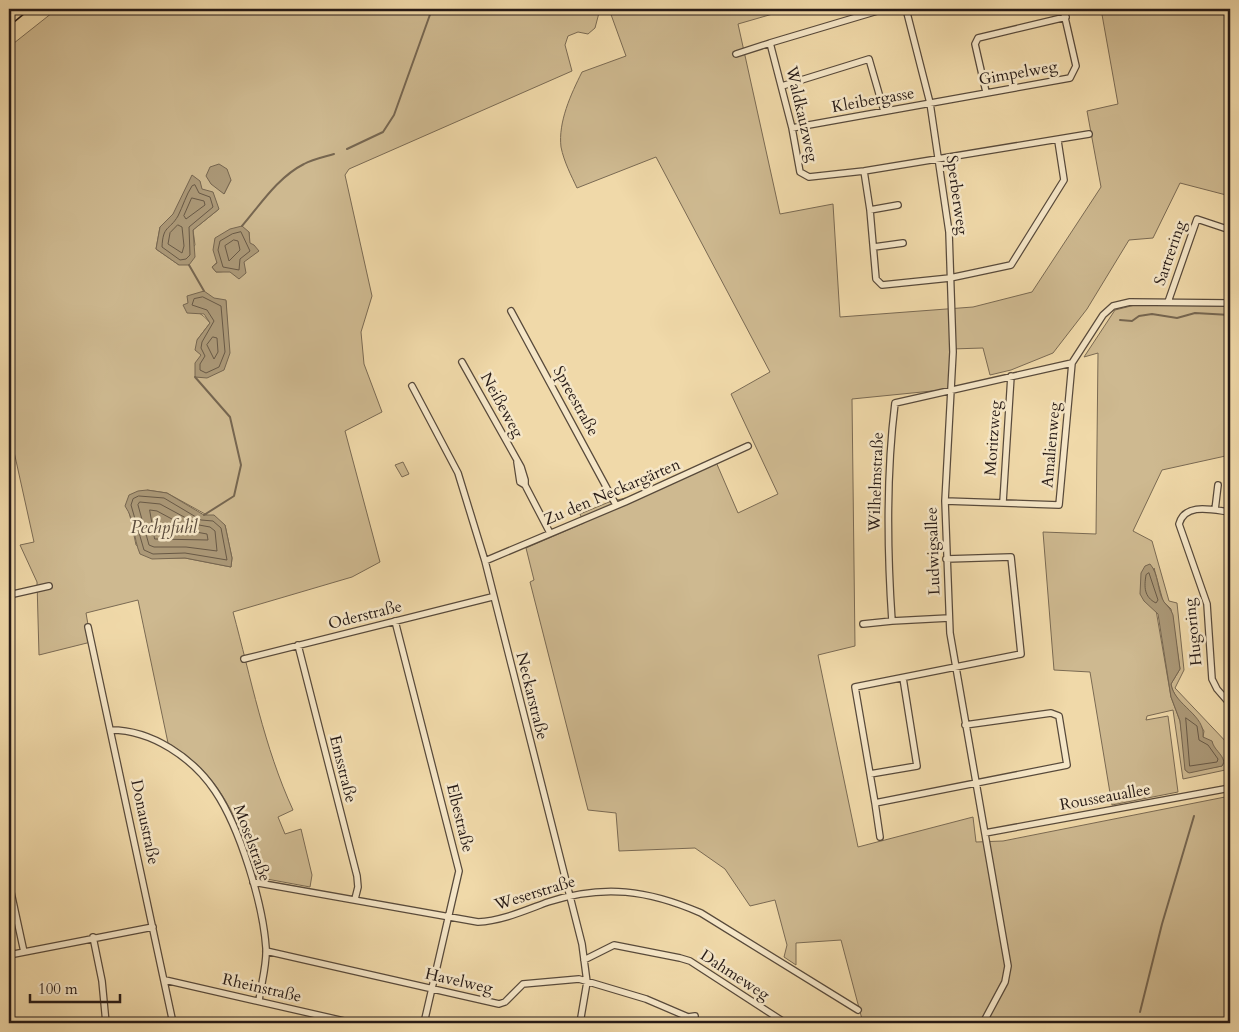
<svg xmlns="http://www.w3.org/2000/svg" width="1239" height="1032" viewBox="0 0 1239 1032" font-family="Cardo,serif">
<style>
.green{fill:#ceb990;stroke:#7a6a53;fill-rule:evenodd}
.water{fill:#ab9877;stroke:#766650}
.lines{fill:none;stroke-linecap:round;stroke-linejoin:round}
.shore{stroke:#685946;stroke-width:1}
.stream{stroke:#766650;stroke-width:2}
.street-casing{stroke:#584a3b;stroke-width:8}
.highway-casing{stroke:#261a16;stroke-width:14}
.street{stroke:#f5e6c7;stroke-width:5.5}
.highway{stroke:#f0d9a9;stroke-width:11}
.labels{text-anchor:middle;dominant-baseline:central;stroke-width:5;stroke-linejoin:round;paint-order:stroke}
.street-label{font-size:16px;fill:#261a16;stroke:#f5e6c7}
.water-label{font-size:18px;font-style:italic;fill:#5b4c3d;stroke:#f5e6c7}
</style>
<rect width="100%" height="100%" fill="#f0d9a9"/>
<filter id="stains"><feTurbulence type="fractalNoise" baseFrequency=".004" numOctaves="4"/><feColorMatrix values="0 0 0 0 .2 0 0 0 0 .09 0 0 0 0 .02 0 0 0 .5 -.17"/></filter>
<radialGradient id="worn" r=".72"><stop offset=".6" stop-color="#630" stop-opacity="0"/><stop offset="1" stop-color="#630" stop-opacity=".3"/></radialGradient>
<path class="green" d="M 57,9 L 600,9 L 595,28 L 588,34 L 578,32 L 568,36 L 565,45 L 572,71 L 349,169 L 345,175 L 372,296 L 361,332 L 364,364 L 382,412 L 345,431 L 380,562 L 352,577 L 233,612 C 251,678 264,747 293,810 L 278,817 L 285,834 L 301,829 L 312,875 L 310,887 L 256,877 C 237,819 223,776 168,743 L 138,600 L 86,613 L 91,642 L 39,655 L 37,582 L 20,545 L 34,542 L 9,429 L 9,47 ZM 231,180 L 224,194 L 216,186 ZM 219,209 L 193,230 L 195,245 L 179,265 L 156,249 L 160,227 L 173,214 ZM 249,232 C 251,256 242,272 216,272 L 212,267 ZM 188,301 L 226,301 L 227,325 L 197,340 L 210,323 C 203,313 192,311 188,301 ZM 147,490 L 167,493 L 225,525 L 232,558 L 231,567 L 185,558 L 159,558 L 136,545 L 129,511 Z
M 609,9 L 790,9 L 738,24 L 780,214 L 833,204 L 840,317 L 973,307 L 1032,292 L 1101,187 L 1087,111 L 1118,104 L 1101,9 L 1230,9 L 1230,196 L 1180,183 L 1153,238 L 1129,240 L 1087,309 L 1053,353 L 1011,370 L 990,375 L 983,348 L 951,349 L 952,389 L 852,399 L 855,646 L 818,655 L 858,847 L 973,817 L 976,842 L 1003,841 L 1230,796 L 1230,1023 L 863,1023 L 841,940 L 796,943 L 796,965 L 784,957 L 787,945 L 775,900 L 750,906 L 725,869 L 695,848 L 619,851 L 616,813 L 588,810 L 530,582 L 534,580 L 526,548 L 584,523 L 580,514 L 609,502 L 650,492 L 716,462 L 738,513 L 778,494 L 731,394 L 770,372 L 656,157 L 577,188 C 571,175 564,162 561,147 C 558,122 571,94 582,72 L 626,56 Z
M 1230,303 L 1230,455 L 1162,470 L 1133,531 L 1152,541 L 1169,601 L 1177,603 L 1184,670 L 1175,688 L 1230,746 L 1230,769 L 1183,779 L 1173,710 L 1147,716 L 1146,720 L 1168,716 L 1178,792 L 1112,805 L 1090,672 L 1054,670 L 1043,532 L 1096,534 L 1098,353 L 1084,357 L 1115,310 L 1135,305 L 1228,306 ZM 1154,568 L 1163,601 L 1171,609 L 1180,669 L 1171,684 C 1174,701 1194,715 1204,731 L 1203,737 L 1224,762 L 1222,766 L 1187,772 L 1180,721 L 1171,697 L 1156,610 Z
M 403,462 L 409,474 L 402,477 L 395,465 Z"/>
<path class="water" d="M 219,164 L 227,169 L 231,180 L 224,194 L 211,184 L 206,176 L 210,167 Z
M 192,175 L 200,181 L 202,189 L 213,192 L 219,209 L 193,230 L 195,257 L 189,265 L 179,265 L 156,249 L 160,227 L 173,214 Z
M 242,226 L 249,232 L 250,243 L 254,245 L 259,251 L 244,262 L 246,273 L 239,279 L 230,272 L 216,272 L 212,267 L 217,263 L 213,250 L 215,238 L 230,229 Z
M 204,291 L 214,298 L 226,300 L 230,353 L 224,370 L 207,378 L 195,377 L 195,363 L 201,355 L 195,350 L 197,340 L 210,323 L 204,314 L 187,313 L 183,305 L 188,303 L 187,296 Z
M 147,490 L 167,493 L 204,515 L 214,515 L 225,525 L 232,558 L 231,567 L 185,558 L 152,559 L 140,554 C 133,538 135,520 125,506 L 129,495 L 138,491 Z
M 1150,564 C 1159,574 1157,591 1164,602 C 1168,607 1171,609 1173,615 L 1180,669 L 1171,684 C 1174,705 1206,715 1203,737 L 1212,741 C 1214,750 1222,753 1224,762 L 1222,766 L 1189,773 L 1185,770 L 1180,721 L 1171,697 L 1158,614 L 1144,601 L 1140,594 L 1141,573 L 1145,566 Z"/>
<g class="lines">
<path class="shore" d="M 195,185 L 199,193 L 210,197 L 213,207 L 189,227 L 190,255 L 186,259 L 180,260 L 162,247 C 163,225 169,231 178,216 C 183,206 186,195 192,186 Z
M 192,198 L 204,201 L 205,205 L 186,219 L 184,216 Z
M 178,225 L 182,227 L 184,246 L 182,253 L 168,244 L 170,233 Z
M 241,232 L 250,251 L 240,259 L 239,270 L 223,267 L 218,250 L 220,241 L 232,234 Z
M 234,240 L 238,241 L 240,250 L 229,261 L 225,246 Z
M 203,297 L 221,306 L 225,352 L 219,367 L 206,373 L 200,370 L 200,364 L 205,356 L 201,348 L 202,342 L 214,321 L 207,310 L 192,305 L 194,299 Z
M 213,337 L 217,338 L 218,352 L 214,359 L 207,345 Z
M 139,496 L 164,498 L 201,520 L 213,521 L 221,528 L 227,560 L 185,553 L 153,554 L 144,550 L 131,505 L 133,499 Z
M 140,502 L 160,504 L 199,525 L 210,527 L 215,531 L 217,551 L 186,547 L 154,547 L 149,545 L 138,505 Z
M 150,510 L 157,511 L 196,532 L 207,534 L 208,540 L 155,539 Z
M 1149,573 L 1158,600 L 1156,603 C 1144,597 1144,587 1146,575 Z
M 1186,718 L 1197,726 L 1199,740 L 1208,745 L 1218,759 L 1217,762 L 1190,766 Z"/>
<path class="stream" d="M 347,149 L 383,132 L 394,115 L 432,9
M 242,226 C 260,205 278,177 304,164 C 313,159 324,157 334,154
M 189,265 L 204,291
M 1120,320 L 1132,321 L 1139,316 L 1152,314 L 1177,318 L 1195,313 L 1230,315
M 195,377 L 230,417 L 241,465 L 234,496 L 204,515
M 1229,690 L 1230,687
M 1140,1012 L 1162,924 L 1194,816"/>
<defs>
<path id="street" d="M 884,9 L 770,43 L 792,128 L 800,172 L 809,177 L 864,171 L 1089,134
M 906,9 L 930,103 L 949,232 L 953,352 L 945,501 L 950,633 L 1008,966 L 1005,982 L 983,1023
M 736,54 L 770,43
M 782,86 L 869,59 L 884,111
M 986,92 L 975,44 L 978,38 L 1066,17
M 792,128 L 1070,78 L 1076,66 L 1063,9
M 864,171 L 870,210 L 876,279 L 882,285 L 950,278 L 1011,265 L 1064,180 L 1058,141
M 870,210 L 898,205
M 874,247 L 903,243
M 1168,302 L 1197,219 L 1230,230
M 511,311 L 616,505
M 462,362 L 521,467 L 525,480 L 525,485
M 412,386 L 458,473 L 485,561 L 582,944 L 587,982 L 580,1023
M 517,462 L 520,482 L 525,485 L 550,533
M 945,501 L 1059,505 L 1072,363 L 1103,315 L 1113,306 L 1130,302 L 1230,303
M 1003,502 L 1011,376
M 1215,510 L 1218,485
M 1230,512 C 1213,510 1185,502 1179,524 L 1207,604 L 1212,679 L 1217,689 L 1230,704
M 946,559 L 1011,557 L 1021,654 L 855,687 L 875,803 L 1067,765 L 1059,716 L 1051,713 L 965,725
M 485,561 L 625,502 L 748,446
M 9,595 L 49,586
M 949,618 L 892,621 C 887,548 886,476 895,403 L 1072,363
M 395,621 L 459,871 L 424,1023
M 863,624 L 892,621
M 88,627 L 173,1023
M 298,645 L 357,876 L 358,887 L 355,899
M 244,659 L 492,597
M 111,730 C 152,730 193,758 215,791 C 240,828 263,904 266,948 C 267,965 261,984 259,1001
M 870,774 L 917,766 L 903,678
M 875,803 L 880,837
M 985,833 L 1230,788
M 253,882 L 478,922 C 502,921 526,910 548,902 C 604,884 648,890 701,913 L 858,1010
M 9,883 L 24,952
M 93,937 L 102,981 L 106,1023
M 266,951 L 499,1004 L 505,1002 L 523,984 L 579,979 L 646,999 L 688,1017 L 695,1016
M 9,955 L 153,927
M 584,960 L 614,945 L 680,958 L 690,961 L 781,1020 L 782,1023
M 165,980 L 353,1023"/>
<path id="highway" d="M 9,18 L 20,9"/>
</defs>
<use href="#street" class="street-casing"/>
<use href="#highway" class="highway-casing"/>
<use href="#street" class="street"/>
<use href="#highway" class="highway"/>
</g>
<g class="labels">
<g class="street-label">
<text transform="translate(1018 73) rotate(-10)">Gimpelweg</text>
<text transform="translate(873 100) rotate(-10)">Kleibergasse</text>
<text transform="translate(802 114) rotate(77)">Waldkauzweg</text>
<text transform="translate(957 195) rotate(82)">Sperberweg</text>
<text transform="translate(1170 253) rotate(-71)">Sartrering</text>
<text transform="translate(576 401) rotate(61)">Spreestraße</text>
<text transform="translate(502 405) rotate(61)">Neißeweg</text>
<text transform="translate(993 438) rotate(-86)">Moritzweg</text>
<text transform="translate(1051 445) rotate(-85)">Amalienweg</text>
<text transform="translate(876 482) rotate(-88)">Wilhelmstraße</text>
<text transform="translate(612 492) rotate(-23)">Zu den Neckargärten</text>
<text transform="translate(933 551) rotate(-92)">Ludwigsallee</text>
<text transform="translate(365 615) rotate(-14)">Oderstraße</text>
<text transform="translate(1193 632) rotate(-96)">Hugoring</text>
<text transform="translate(532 696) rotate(76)">Neckarstraße</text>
<text transform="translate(343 769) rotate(76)">Emsstraße</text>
<text transform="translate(1105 797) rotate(-10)">Rousseauallee</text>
<text transform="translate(460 818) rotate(76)">Elbestraße</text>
<text transform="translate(145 822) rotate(78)">Donaustraße</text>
<text transform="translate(252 843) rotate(70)">Moselstraße</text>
<text transform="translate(535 893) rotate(-17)">Weserstraße</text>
<text transform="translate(735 975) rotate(33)">Dahmeweg</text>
<text transform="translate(459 981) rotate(13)">Havelweg</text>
<text transform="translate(262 988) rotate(13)">Rheinstraße</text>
</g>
<g class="water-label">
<text x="164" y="527">Pechpfuhl</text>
</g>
</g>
<rect width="1239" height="1032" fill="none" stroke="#f0d9a9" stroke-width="30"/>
<rect x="10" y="10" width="1219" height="1012" fill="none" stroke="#261a16" stroke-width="2.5"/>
<rect x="15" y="15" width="1209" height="1002" fill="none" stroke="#261a16"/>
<path d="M30 994v8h90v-8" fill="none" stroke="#261a16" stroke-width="2.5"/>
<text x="38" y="994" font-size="15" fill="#261a16" stroke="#f5e6c7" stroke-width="4" paint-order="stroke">100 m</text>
<rect width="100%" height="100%" filter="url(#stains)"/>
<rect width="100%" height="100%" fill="url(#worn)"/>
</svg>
